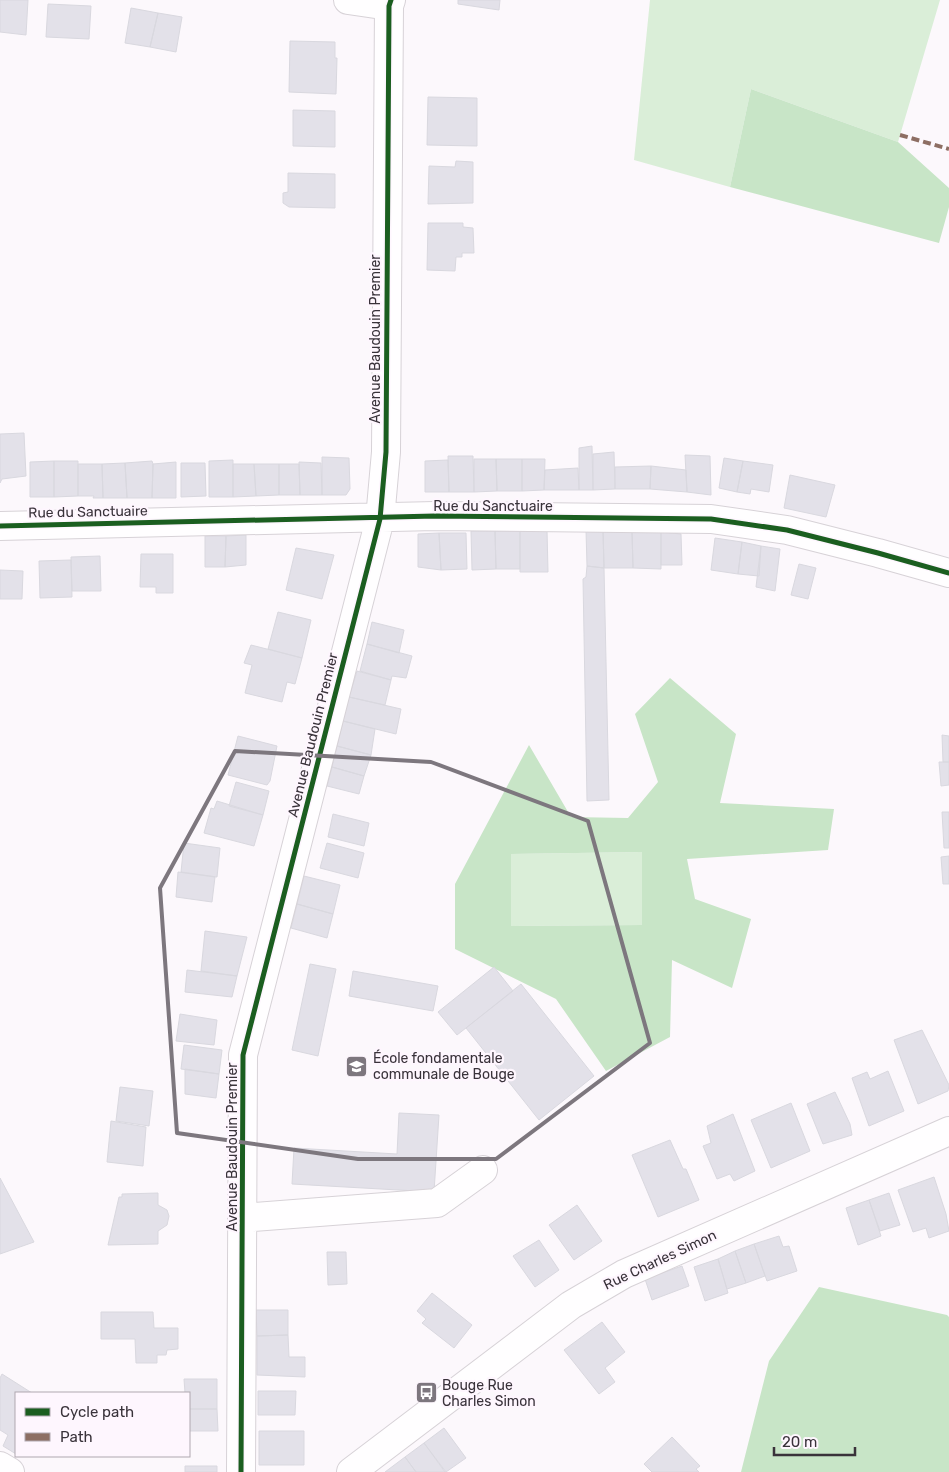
<svg xmlns="http://www.w3.org/2000/svg" width="949" height="1472" viewBox="0 0 949 1472" font-family="Rubik,sans-serif">
<style>
.green{fill:#daeed8}
.forest{fill:#c8e5c7;fill-rule:evenodd}
.building{fill:#e3e1e9;stroke:#d9d8df}
.lines{fill:none;stroke-linecap:round;stroke-linejoin:round}
.minor-casing{stroke:#d7d2d7;stroke-width:30}
.minor{stroke:#fffeff;stroke-width:28}
.quiet{stroke:#8d6e63;stroke-width:4;stroke-dasharray:8 4;stroke-linecap:butt}
.cycleway-casing{stroke:#fef6fe;stroke-width:8}
.cycleway{stroke:#1b5e20;stroke-width:5}
.marked{fill:none;stroke:#7d777e;stroke-width:4;stroke-linejoin:round}
.labels{text-anchor:middle;dominant-baseline:central;stroke-width:4.5;stroke-linejoin:round;paint-order:stroke}
.street-label{font-size:14px;fill:#39323a;stroke:#fef6fe}
.poi-label{font-size:14px;fill:#39323a;stroke:#fef6fe;text-anchor:start}
</style>
<rect width="100%" height="100%" fill="#fcf8fc"/>
<path class="green" d="M 650,0 L 940,0 L 898,142 L 751,89 L 730,187 L 634,160 Z
M 642,852 L 643,925 L 511,926 L 510,854 Z"/>
<path class="forest" d="M 751,89 L 898,142 L 949,188 L 949,207 L 939,243 L 730,187 Z
M 670,678 L 736,734 L 720,803 L 834,809 L 828,850 L 687,859 L 695,899 L 751,919 L 732,988 L 672,960 L 670,1037 L 606,1071 L 556,999 L 455,949 L 455,884 L 529,745 L 571,817 L 628,818 L 658,782 L 635,714 ZM 642,852 L 642,925 L 511,926 L 511,854 Z
M 819,1287 L 947,1315 L 949,1317 L 949,1472 L 741,1472 L 769,1361 Z"/>
<path class="building" d="M 0,0 L 28,0 L 26,35 L 0,32 Z
M 458,0 L 500,0 L 499,10 L 458,4 Z
M 48,4 L 91,6 L 89,39 L 46,37 Z
M 131,8 L 158,13 L 150,47 L 125,43 Z
M 158,13 L 182,17 L 176,52 L 150,47 Z
M 290,41 L 335,42 L 335,58 L 337,58 L 336,94 L 289,92 Z
M 428,97 L 477,98 L 477,146 L 427,145 Z
M 293,110 L 335,111 L 335,147 L 293,146 Z
M 456,161 L 473,162 L 473,203 L 428,204 L 429,166 L 455,167 Z
M 288,173 L 335,174 L 335,208 L 289,207 L 283,203 L 283,193 L 288,192 Z
M 428,223 L 463,223 L 463,227 L 473,228 L 474,253 L 462,253 L 462,257 L 456,257 L 455,271 L 427,270 Z
M 24,433 L 26,476 L 2,479 L 0,483 L 0,434 Z
M 592,446 L 593,490 L 579,490 L 579,448 Z
M 614,452 L 615,489 L 593,490 L 593,454 Z
M 685,455 L 710,456 L 711,495 L 687,492 Z
M 448,456 L 473,456 L 474,492 L 449,492 Z
M 322,457 L 349,458 L 350,489 L 346,495 L 322,495 Z
M 724,458 L 743,461 L 737,492 L 719,488 Z
M 474,459 L 496,459 L 497,491 L 474,492 Z
M 496,459 L 522,459 L 522,491 L 497,491 Z
M 522,459 L 545,459 L 544,490 L 522,491 Z
M 233,460 L 233,497 L 209,497 L 209,461 Z
M 448,460 L 449,492 L 425,492 L 425,461 Z
M 54,461 L 54,497 L 30,497 L 30,462 Z
M 54,461 L 78,461 L 78,496 L 54,497 Z
M 152,461 L 153,464 L 152,498 L 127,498 L 125,463 Z
M 743,461 L 773,465 L 769,492 L 751,489 L 750,494 L 737,492 Z
M 176,462 L 176,498 L 152,498 L 153,464 Z
M 299,462 L 321,463 L 322,495 L 300,495 Z
M 125,463 L 127,498 L 103,498 L 102,464 Z
M 181,463 L 205,463 L 206,496 L 181,497 Z
M 78,464 L 102,464 L 103,498 L 93,498 L 94,496 L 78,496 Z
M 233,464 L 254,464 L 256,496 L 233,497 Z
M 254,464 L 279,464 L 279,495 L 256,496 Z
M 279,464 L 299,464 L 300,495 L 279,495 Z
M 651,466 L 650,489 L 615,489 L 615,467 Z
M 651,466 L 686,470 L 687,492 L 650,489 Z
M 578,468 L 579,490 L 544,490 L 545,470 Z
M 790,475 L 835,485 L 826,517 L 784,508 Z
M 547,530 L 548,572 L 520,572 L 520,531 Z
M 586,530 L 603,530 L 604,568 L 587,566 Z
M 603,530 L 632,531 L 633,568 L 604,568 Z
M 471,531 L 495,531 L 496,569 L 472,570 Z
M 495,531 L 520,531 L 520,569 L 496,569 Z
M 632,531 L 661,532 L 661,569 L 633,568 Z
M 661,532 L 681,534 L 682,565 L 661,565 Z
M 439,533 L 441,570 L 418,567 L 418,534 Z
M 439,533 L 466,533 L 467,569 L 441,570 Z
M 246,535 L 246,565 L 225,567 L 226,536 Z
M 205,536 L 226,536 L 225,567 L 205,567 Z
M 715,538 L 742,542 L 738,574 L 711,570 Z
M 742,542 L 761,546 L 759,576 L 738,574 Z
M 761,546 L 780,549 L 775,591 L 756,587 Z
M 296,548 L 334,555 L 322,599 L 286,590 Z
M 141,554 L 173,554 L 173,593 L 156,593 L 156,587 L 140,587 Z
M 100,556 L 101,591 L 72,591 L 71,557 Z
M 71,560 L 72,597 L 40,598 L 39,561 Z
M 799,564 L 816,568 L 808,599 L 791,595 Z
M 587,566 L 604,568 L 609,800 L 608,800 L 587,801 L 583,579 L 586,577 Z
M 0,570 L 23,571 L 22,599 L 0,599 Z
M 278,612 L 311,620 L 302,658 L 268,649 Z
M 372,622 L 404,630 L 399,653 L 367,644 Z
M 367,644 L 412,656 L 406,678 L 392,676 L 391,680 L 360,671 Z
M 251,645 L 302,658 L 295,684 L 287,682 L 282,702 L 245,693 L 252,665 L 244,663 Z
M 357,671 L 391,680 L 385,705 L 349,697 Z
M 349,697 L 401,709 L 396,734 L 343,721 Z
M 343,721 L 375,729 L 371,755 L 337,746 Z
M 942,735 L 949,736 L 949,762 L 943,762 Z
M 238,736 L 277,746 L 270,781 L 267,785 L 228,775 Z
M 337,746 L 371,755 L 364,776 L 332,767 Z
M 939,762 L 949,762 L 949,785 L 941,786 Z
M 332,767 L 364,776 L 359,794 L 327,786 Z
M 236,782 L 269,791 L 263,815 L 229,806 Z
M 217,801 L 263,815 L 254,846 L 204,833 L 211,808 L 214,809 Z
M 942,812 L 949,812 L 949,848 L 944,848 Z
M 333,814 L 369,823 L 364,846 L 328,837 Z
M 184,843 L 220,848 L 217,877 L 181,872 Z
M 327,843 L 364,853 L 358,878 L 320,868 Z
M 949,856 L 949,884 L 943,884 L 941,857 Z
M 178,872 L 215,877 L 212,902 L 176,897 Z
M 304,876 L 340,885 L 333,914 L 297,904 Z
M 297,904 L 333,914 L 327,938 L 291,928 Z
M 205,931 L 247,937 L 237,976 L 201,971 Z
M 310,964 L 336,969 L 318,1056 L 292,1050 Z
M 494,967 L 513,991 L 457,1035 L 438,1012 Z
M 187,970 L 237,976 L 232,997 L 185,992 Z
M 353,971 L 438,986 L 433,1011 L 349,996 Z
M 521,984 L 594,1076 L 539,1120 L 466,1028 Z
M 180,1014 L 217,1020 L 214,1045 L 176,1041 Z
M 922,1030 L 949,1085 L 948,1091 L 918,1104 L 894,1040 Z
M 184,1045 L 222,1050 L 219,1074 L 181,1069 Z
M 185,1069 L 219,1074 L 216,1098 L 185,1094 Z
M 888,1071 L 904,1111 L 869,1126 L 852,1078 L 867,1072 L 870,1079 Z
M 120,1087 L 153,1091 L 149,1126 L 116,1121 Z
M 835,1092 L 850,1124 L 852,1135 L 823,1144 L 807,1104 Z
M 791,1103 L 810,1151 L 771,1168 L 751,1120 Z
M 399,1113 L 439,1115 L 434,1192 L 292,1184 L 294,1148 L 397,1154 Z
M 733,1114 L 755,1171 L 734,1181 L 730,1174 L 717,1179 L 703,1146 L 711,1143 L 707,1126 Z
M 111,1121 L 146,1127 L 143,1166 L 107,1162 Z
M 670,1140 L 683,1169 L 686,1169 L 699,1200 L 658,1217 L 632,1155 Z
M 934,1177 L 946,1214 L 949,1231 L 929,1238 L 926,1228 L 913,1232 L 898,1190 Z
M 0,1178 L 34,1242 L 0,1254 Z
M 158,1193 L 158,1205 L 167,1210 L 169,1216 L 167,1225 L 158,1231 L 158,1244 L 108,1245 L 119,1197 L 122,1197 L 122,1194 Z
M 889,1193 L 900,1225 L 880,1231 L 869,1200 Z
M 869,1200 L 881,1236 L 858,1245 L 846,1208 Z
M 577,1205 L 602,1241 L 574,1260 L 549,1225 Z
M 779,1236 L 783,1247 L 789,1246 L 797,1271 L 767,1281 L 754,1244 Z
M 539,1240 L 559,1270 L 535,1287 L 513,1256 Z
M 754,1244 L 765,1276 L 746,1283 L 735,1251 Z
M 735,1251 L 746,1283 L 727,1289 L 718,1259 Z
M 327,1252 L 346,1252 L 347,1284 L 328,1285 Z
M 718,1259 L 728,1293 L 705,1301 L 694,1267 Z
M 682,1266 L 689,1286 L 652,1300 L 645,1279 Z
M 432,1293 L 472,1325 L 454,1348 L 422,1323 L 426,1319 L 417,1311 Z
M 256,1310 L 288,1310 L 288,1335 L 257,1336 Z
M 101,1312 L 153,1312 L 154,1328 L 178,1328 L 178,1349 L 167,1350 L 166,1355 L 157,1355 L 157,1363 L 136,1363 L 135,1339 L 101,1339 Z
M 602,1322 L 625,1352 L 605,1368 L 615,1382 L 599,1394 L 564,1350 Z
M 288,1335 L 289,1357 L 305,1357 L 305,1377 L 257,1375 L 257,1336 Z
M 2,1374 L 32,1393 L 16,1393 L 16,1454 L 3,1446 L 8,1435 L 0,1430 L 0,1378 Z
M 184,1379 L 217,1379 L 217,1409 L 189,1409 L 189,1393 L 185,1393 Z
M 258,1391 L 296,1391 L 295,1415 L 258,1415 Z
M 189,1409 L 217,1409 L 218,1431 L 189,1431 Z
M 444,1428 L 466,1458 L 446,1472 L 424,1443 Z
M 259,1431 L 304,1431 L 304,1465 L 259,1465 Z
M 672,1437 L 700,1466 L 696,1469 L 699,1472 L 652,1472 L 644,1464 Z
M 424,1443 L 445,1472 L 416,1472 L 405,1457 Z
M 405,1457 L 416,1472 L 385,1472 Z
M 185,1466 L 217,1466 L 217,1472 L 185,1472 Z"/>
<g class="lines">
<defs>
<path id="minor" d="M 348,0 L 389,6
M 0,526 L 435,516 L 711,519 L 787,530 L 878,553 L 949,573
M 242,1218 L 437,1203 L 483,1170
M 0,1466 L 10,1472
M 241,1472 L 243,1055 L 380,519 L 386,452 L 389,6 L 391,0
M 351,1472 L 571,1305 L 624,1274 L 949,1131"/>
</defs>
<use href="#minor" class="minor-casing"/>
<use href="#minor" class="minor"/>
<path class="quiet" d="M 900,135 L 949,149"/>
<defs>
<path id="cycleway" d="M 0,526 L 435,516 L 711,519 L 787,530 L 878,553 L 949,573
M 241,1472 L 243,1055 L 380,519 L 386,452 L 389,6 L 391,0"/>
</defs>
<use href="#cycleway" class="cycleway-casing"/>
<use href="#cycleway" class="cycleway"/>
</g>
<path class="marked" d="M 235,751 L 431,762 L 588,821 L 650,1043 L 496,1159 L 358,1159 L 177,1133 L 160,888 Z"/>
<defs>
<symbol id="school-square" viewBox="-11 -11 22 22"><rect x="-9" y="-9" width="18" height="18" rx="4" fill="#7d777e" stroke="#fef6fe"/><path d="M0-5L7-2L0 1L-7-2ZM-4 1L0 2.5L4 1V4Q0 6-4 4Z" fill="#fff"/></symbol>
<symbol id="bus-square" viewBox="-11 -11 22 22"><rect x="-9" y="-9" width="18" height="18" rx="4" fill="#7d777e" stroke="#fef6fe"/><path d="M-5-6H5V4H4V6H2V4H-2V6H-4V4H-5ZM-3.5-4V0h7V-4ZM-3.5 1.2v1.5H-2V1.2ZM2 1.2v1.5H3.5V1.2Z" fill="#fff"/></symbol>
</defs>
<g fill-rule="evenodd">
<use href="#school-square" x="344" y="1054" width="25" height="25"/>
<use href="#bus-square" x="414" y="1380" width="25" height="25"/>
</g>
<g class="labels">
<g class="street-label">
<text transform="translate(375 339) rotate(-90)">Avenue Baudouin Premier</text>
<text x="493" y="506">Rue du Sanctuaire</text>
<text transform="translate(88 512) rotate(-1)">Rue du Sanctuaire</text>
<text transform="translate(313 735) rotate(-76)">Avenue Baudouin Premier</text>
<text transform="translate(232 1147) rotate(-90)">Avenue Baudouin Premier</text>
<text transform="translate(660 1260) rotate(-25)">Rue Charles Simon</text>
</g>
<g class="poi-label">
<text x="373" y="1058">École fondamentale<tspan x="373" dy="16">communale de Bouge</tspan></text>
<text x="442" y="1385">Bouge Rue<tspan x="442" dy="16">Charles Simon</tspan></text>
</g>
</g>
<rect x="15" y="1392" width="175" height="65" fill="#fef6fe" stroke="#afa8b0"/>
<rect x="25" y="1408" width="25" height="8" fill="#1b5e20" stroke="#afa8b0"/>
<text x="60" y="1417" font-size="15" fill="#39323a">Cycle path</text>
<rect x="25" y="1433" width="25" height="8" fill="#8d6e63" stroke="#afa8b0"/>
<text x="60" y="1442" font-size="15" fill="#39323a">Path</text>
<path d="M774 1447v8h81v-8" fill="none" stroke="#39323a" stroke-width="2.5"/>
<text x="782" y="1447" font-size="15" fill="#39323a" stroke="#fef6fe" stroke-width="4" paint-order="stroke">20 m</text>
</svg>
